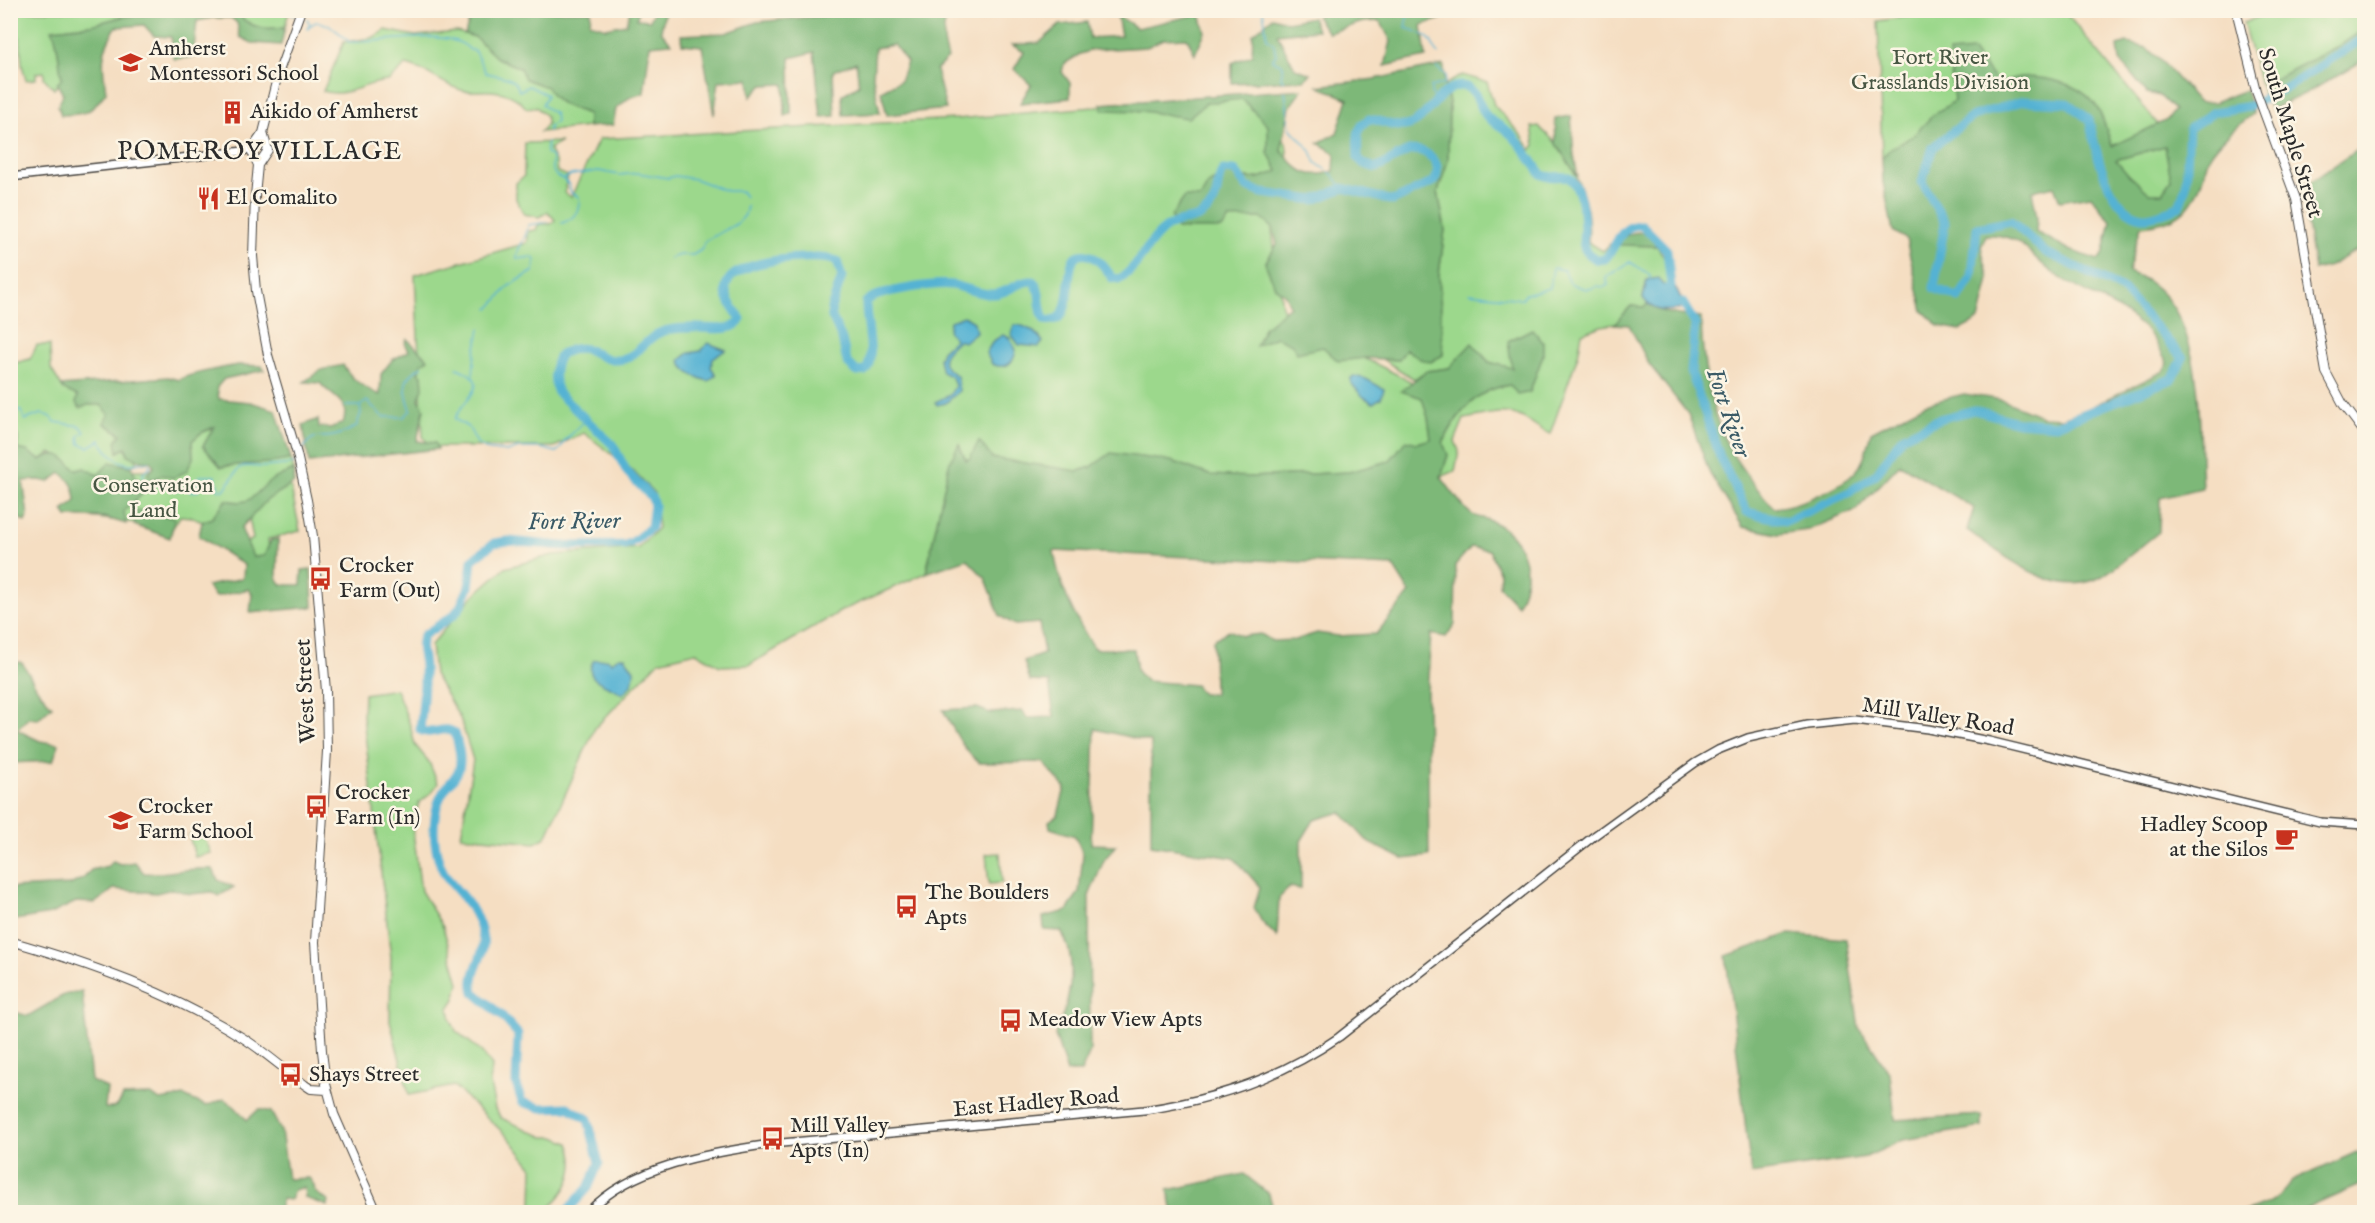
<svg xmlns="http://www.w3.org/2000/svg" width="2375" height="1223" viewBox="0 0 2375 1223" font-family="'IM FELL English',serif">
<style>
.green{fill:#9cd88c;stroke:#64825c;stroke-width:1.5}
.forest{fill:#7db878;stroke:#547252;stroke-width:1.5;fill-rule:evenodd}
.water{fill:#55b2d3;stroke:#406e7f;stroke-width:1.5}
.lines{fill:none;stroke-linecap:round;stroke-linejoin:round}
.stream{stroke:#55b2d3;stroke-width:1.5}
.river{stroke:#55b2d3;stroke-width:9}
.tertiary-casing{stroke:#494642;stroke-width:10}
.secondary-casing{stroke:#494642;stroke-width:10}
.tertiary{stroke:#fff;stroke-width:7}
.secondary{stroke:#fff;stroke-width:8}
.labels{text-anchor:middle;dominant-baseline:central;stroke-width:5;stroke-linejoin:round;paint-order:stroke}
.poi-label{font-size:22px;fill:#2b2b2b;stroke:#fcf5e5;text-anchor:start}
.park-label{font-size:22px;fill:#475643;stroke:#fcf5e5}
.street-label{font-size:22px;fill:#2b2b2b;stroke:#fcf5e5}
.water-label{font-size:24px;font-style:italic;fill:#3a5a66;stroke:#fcf5e5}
.quarter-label{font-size:26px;letter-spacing:1.5px;fill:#2b2b2b;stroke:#fcf5e5}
</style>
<rect width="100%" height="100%" fill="#fcf5e5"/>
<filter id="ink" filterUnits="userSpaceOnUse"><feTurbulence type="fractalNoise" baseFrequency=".0167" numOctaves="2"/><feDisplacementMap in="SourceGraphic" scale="12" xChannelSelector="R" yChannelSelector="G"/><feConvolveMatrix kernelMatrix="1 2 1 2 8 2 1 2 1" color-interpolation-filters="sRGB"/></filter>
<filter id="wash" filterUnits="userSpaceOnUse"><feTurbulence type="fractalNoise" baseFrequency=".008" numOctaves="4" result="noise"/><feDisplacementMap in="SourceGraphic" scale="24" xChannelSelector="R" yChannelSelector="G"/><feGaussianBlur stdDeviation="1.35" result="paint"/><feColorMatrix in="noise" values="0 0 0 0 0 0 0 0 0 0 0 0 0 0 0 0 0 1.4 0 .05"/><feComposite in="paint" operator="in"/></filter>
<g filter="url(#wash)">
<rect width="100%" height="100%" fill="#f5dec2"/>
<path class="green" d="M 11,11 L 176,11 L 176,12 L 121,17 L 91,25 L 68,27 L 55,33 L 62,78 L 54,89 L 44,78 L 44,72 L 36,73 L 36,79 L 26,80 L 22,65 L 20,38 L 11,31 Z
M 232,11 L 289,11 L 285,27 C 271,29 260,30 247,22 C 241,18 239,13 232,11 Z
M 1945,11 L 2064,11 L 2180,151 L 2179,203 L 2108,186 L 1923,172 L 1882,158 L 1878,21 Z
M 2273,11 L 2364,11 L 2364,35 L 2278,89 L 2263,95 L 2243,23 Z
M 386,30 L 415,36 L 457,32 L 475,37 L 497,58 L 520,68 L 526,79 L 548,87 C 555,105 571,108 588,114 L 588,127 L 540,132 L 547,124 L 546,116 L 536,107 L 526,108 C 515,94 498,90 480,91 C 474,91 467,92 461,90 C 441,84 427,69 406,65 L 388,81 C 365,82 347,99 323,91 L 344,42 L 372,38 Z
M 1462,75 L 1487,82 L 1494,105 L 1522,136 L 1531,150 L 1535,145 L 1532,127 L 1539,126 C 1543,132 1550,136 1555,142 C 1578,171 1592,206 1588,242 L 1603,251 L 1610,244 L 1657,246 L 1665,258 L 1671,286 L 1663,285 L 1659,279 L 1647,280 L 1643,297 L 1648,304 L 1644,307 L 1631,306 L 1615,324 L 1601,326 L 1582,333 L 1578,355 L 1550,434 C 1540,430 1531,421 1521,417 C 1503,408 1482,416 1464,419 L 1455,441 L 1459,451 L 1455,471 L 1441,477 L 1448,455 L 1443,444 C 1456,415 1475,389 1510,385 L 1512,369 L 1489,362 L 1472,344 L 1449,368 L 1426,371 L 1414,379 L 1382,359 L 1399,360 L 1406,348 L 1420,359 L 1443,355 L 1439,274 L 1445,229 L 1438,192 L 1448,160 L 1449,102 L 1445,85 Z
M 1244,94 L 1273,117 L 1286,143 L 1289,167 L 1271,223 L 1282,306 L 1290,321 L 1410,381 L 1433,396 L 1431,453 L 1349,472 L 1252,477 L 948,473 L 926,573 L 843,610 L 749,665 L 720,666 L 696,652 L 659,661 L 595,728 L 546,837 L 535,843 L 461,836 L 473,760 L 460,718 L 434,674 L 431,645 L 473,596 L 505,568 L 553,555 L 638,548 L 658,528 L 654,493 L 630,468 L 584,433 L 554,447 L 431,447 L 423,437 L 415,275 L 527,243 L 529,231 L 536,230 L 539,224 L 551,224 L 555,220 L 548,212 L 539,217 L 524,214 L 516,199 L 516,183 L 524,176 L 525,143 L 561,142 L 549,149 L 556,163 L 557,172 L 568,176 L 565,193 L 571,197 L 599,139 L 956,119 Z
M 37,345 L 50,345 L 51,369 L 64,390 L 79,396 L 88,405 L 101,405 L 109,414 L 104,423 L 121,434 L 118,452 L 126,447 L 128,455 L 138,460 L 132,467 L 114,463 L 117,470 L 159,470 L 193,458 L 192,441 L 201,433 L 216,427 L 203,446 L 221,467 L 291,459 L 294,470 L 288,473 L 300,531 L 268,539 L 273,587 L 255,612 L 246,543 L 253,539 L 246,501 L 240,503 L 226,500 L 212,518 L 202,522 L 193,517 L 180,516 L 168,536 L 135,523 L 82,516 L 85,468 L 76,470 L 51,453 L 40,460 L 27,452 L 17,450 L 18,438 L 11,421 L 10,362 L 15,363 L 30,359 Z
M 396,689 L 410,725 L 415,745 L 429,762 L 438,784 L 430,794 L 419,803 L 412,824 L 421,891 L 443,927 L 459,983 L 455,999 L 449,1008 L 451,1020 L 456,1031 L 481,1051 L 492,1066 L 490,1083 L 495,1109 L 501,1118 L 544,1137 L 555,1137 L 569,1143 C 581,1172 565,1194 545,1212 L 526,1212 L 532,1205 L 533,1168 L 510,1139 L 454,1086 L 409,1095 L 390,1021 L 391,958 L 363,716 L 364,694 Z
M 202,831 L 211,853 L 195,857 L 189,835 Z
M 1000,853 L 1002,883 L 989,884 L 986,854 Z"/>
<path class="forest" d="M 883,10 L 952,11 C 940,24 943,42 948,58 L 936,70 L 946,109 L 887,115 L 881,91 L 900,81 L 907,62 L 894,45 L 875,48 L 873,77 L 880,113 L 843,115 L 842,95 L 859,85 L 856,62 L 833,71 L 835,116 L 821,117 L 814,52 L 790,58 L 791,114 L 785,116 L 784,84 L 763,85 L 751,97 L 749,79 L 719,81 L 714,115 L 702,46 L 682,44 L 681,35 L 726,33 L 757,22 Z
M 176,11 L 232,11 C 239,13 241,18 247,22 C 260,30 271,29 285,27 L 281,45 L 252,43 L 240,37 L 237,23 L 231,18 L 212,18 L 197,21 L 193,57 L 174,59 L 171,37 L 154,36 L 144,25 L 116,27 C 100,52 102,64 106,92 C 90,114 87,114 61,115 L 58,106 L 63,94 L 57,84 L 62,78 C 58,61 59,42 52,29 L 91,25 L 121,17 Z
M 665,11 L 661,31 L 671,43 L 650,45 L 644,93 L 629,98 L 616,109 L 613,125 L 588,127 L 588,114 C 571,108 555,104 547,87 L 525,79 L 520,68 L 497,58 L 475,37 L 465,34 L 471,14 L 475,11 L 591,11 L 590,23 L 606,28 L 626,24 L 630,11 L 638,11 L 637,19 L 650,20 L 654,11 Z
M 1328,11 L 1440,11 L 1441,19 L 1422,25 L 1426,57 L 1385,66 L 1391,41 L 1380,21 L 1363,22 L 1328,33 L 1316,16 Z
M 1200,14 L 1205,32 L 1195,54 L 1187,38 L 1163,39 L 1147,47 L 1093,50 L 1080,54 L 1064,64 L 1062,72 L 1070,83 L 1070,98 L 1020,103 L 1031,85 L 1014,69 L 1024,52 L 1012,45 L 1039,43 L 1060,25 L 1087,22 L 1090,38 L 1121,36 L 1117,15 L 1137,28 Z
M 1273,17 L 1288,22 L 1312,17 L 1317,30 L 1277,34 L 1295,68 L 1311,74 L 1304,80 L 1232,83 L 1232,63 L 1252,55 L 1253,34 Z
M 2364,29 L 2364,60 L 2314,89 L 2271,110 L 2263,85 L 2342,44 Z
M 2127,43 L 2147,48 L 2166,66 L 2199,103 L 2214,102 L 2246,90 L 2253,114 C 2236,127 2221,139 2209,157 C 2206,162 2206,168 2204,174 C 2193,210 2178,223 2141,226 L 2128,272 C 2209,297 2198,422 2202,488 L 2160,498 L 2159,532 C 2141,546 2123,562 2104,575 C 2058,604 2004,554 1967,530 L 1974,508 L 1900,464 L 1856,510 L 1808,530 L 1778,534 L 1743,527 L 1710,474 L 1688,414 L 1649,364 L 1629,325 L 1615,324 L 1631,306 L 1644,307 L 1648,304 C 1661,315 1684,315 1701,318 C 1702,357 1709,409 1727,444 C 1739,467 1757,489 1774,508 C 1797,506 1851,485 1861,464 C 1866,454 1868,442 1871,432 L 1925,404 L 1964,394 L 2002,400 L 2043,417 L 2062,418 L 2087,409 L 2164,371 L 2167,363 C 2161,353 2155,339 2147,331 C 2120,305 2086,295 2056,275 C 2029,257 2023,233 1986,235 L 1981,247 L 1989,279 L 1979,320 L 1960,330 L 1939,326 L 1923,311 L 1906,239 L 1893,231 L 1883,182 L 1882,158 L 1890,149 L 1913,136 L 1932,116 L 1954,101 L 1949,53 L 1973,51 L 1997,83 C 2005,81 2013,78 2020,77 C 2047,76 2086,84 2099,111 C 2105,122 2108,135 2112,146 L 2167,120 L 2174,110 L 2160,96 L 2147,93 L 2131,74 L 2120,61 L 2118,46 ZM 2165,146 L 2171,180 L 2162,193 L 2149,193 L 2129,175 L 2116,160 ZM 2054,186 L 2060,201 L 2091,196 L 2111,221 L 2103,255 L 2098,260 L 2072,251 L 2036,232 L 2037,217 L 2032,191 Z
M 1444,65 L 1445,85 L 1449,102 L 1448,160 L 1438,192 L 1445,230 L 1439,274 L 1443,355 L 1431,362 L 1420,359 L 1406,349 L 1399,360 L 1365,358 L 1338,361 L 1323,347 L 1297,353 L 1292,344 L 1276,337 L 1256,346 L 1264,328 L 1290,306 L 1285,295 L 1275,287 L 1265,263 L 1277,244 L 1273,228 L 1261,218 L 1229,219 L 1222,229 L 1177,229 L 1171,216 L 1185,197 L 1200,198 L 1208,184 L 1227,173 C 1250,180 1256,181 1278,171 L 1268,153 L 1268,126 L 1242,99 L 1206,103 L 1188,118 L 1142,111 L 1102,110 L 1101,104 L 1302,89 L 1290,107 L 1281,150 C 1298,171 1307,180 1334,171 L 1335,153 L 1318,143 L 1337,133 L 1348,99 L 1318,86 L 1375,79 Z
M 1571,116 L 1574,156 L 1578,177 L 1556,144 L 1555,119 Z
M 2364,145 L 2364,246 L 2330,266 L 2314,270 L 2301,184 L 2312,181 Z
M 1645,232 L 1657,246 L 1618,245 C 1623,233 1634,232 1645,232 Z
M 1532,329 L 1543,342 L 1543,355 L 1530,392 L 1518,395 L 1510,385 C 1476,388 1456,415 1443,443 L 1448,455 L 1441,477 C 1449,487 1461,506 1471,514 C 1477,518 1486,518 1493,522 C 1525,537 1535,575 1517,605 L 1499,586 L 1500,574 L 1489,550 L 1471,547 L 1456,564 L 1455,624 L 1446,637 L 1431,634 L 1427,692 L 1429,856 L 1403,859 L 1368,842 L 1341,812 L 1314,820 L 1301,841 L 1301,889 L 1290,887 L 1279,898 L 1277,937 L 1262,922 L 1254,908 L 1260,887 L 1234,858 L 1151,845 L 1151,742 L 1095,729 L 1091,844 L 1116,845 L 1104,860 L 1089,896 L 1090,1052 L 1081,1072 L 1067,1072 L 1055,1035 C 1069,1003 1080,962 1061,931 L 1044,930 L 1043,917 L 1067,911 L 1079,892 L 1083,854 L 1075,836 L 1050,828 L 1049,821 L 1058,815 L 1065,788 L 1043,762 L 980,763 C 963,752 953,727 943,710 L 977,708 L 990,713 L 1023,711 L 1027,718 L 1054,717 L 1049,682 L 1030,681 L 1024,661 L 1044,654 L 1039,623 L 1015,625 L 1000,616 L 986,579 L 967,559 L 926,573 L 949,464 L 959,444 L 966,460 L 970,458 L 979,441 L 992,458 L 1078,471 L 1091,467 L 1111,453 L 1171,461 L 1210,475 L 1252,477 L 1349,472 L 1389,461 L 1407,440 L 1417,443 L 1431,439 L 1428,418 L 1422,398 L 1401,391 L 1426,371 L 1449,368 L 1472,343 L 1489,362 L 1512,368 L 1508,341 ZM 1054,551 L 1393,566 L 1410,593 L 1376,634 L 1338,636 L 1317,633 L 1295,640 L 1272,641 L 1261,634 L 1242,636 L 1229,630 L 1213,640 L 1214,694 L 1202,694 L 1195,685 L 1146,681 L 1137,671 L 1134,649 L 1095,649 C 1075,619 1059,587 1054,551 Z
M 407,339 L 428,359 L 421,364 L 418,373 L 422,375 L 423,388 L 419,399 L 424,409 L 417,441 L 435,443 L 438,449 L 309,463 L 303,425 L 318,419 L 319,427 L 330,428 L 343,423 C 351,400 332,398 320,383 L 304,382 L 321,370 L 343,365 C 352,380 364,388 380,395 L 381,374 L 392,360 L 409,351 L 405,343 Z
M 238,365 L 262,366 L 264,370 L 224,379 L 217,387 L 219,399 L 250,402 L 276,410 L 291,459 C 268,466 244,462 221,467 L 203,446 L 214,427 L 201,433 L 192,441 L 193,458 L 187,471 L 173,478 L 162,475 L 153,480 L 147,475 L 154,467 L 151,461 L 138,460 L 128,455 L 126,447 L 118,452 L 116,441 L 121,434 L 104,423 L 109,414 L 101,405 L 88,405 L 80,408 L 76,403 L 78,396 L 64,390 L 61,386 L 168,377 L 179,380 C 184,375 227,367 238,365 Z
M 10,421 L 18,438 L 17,449 L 27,451 L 40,460 C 59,449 62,456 76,470 L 85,468 L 98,475 L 110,462 L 132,467 L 135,476 L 148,489 L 124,511 L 126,524 L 103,517 L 67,517 L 63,511 L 76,501 C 75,487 71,481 61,473 L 49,482 L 39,480 L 23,481 L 28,515 L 25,522 L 11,513 L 18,510 L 14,492 L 11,487 Z
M 294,470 L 294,483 L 267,500 L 241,528 L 253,557 L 264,556 L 271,540 L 278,539 L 277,578 L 282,585 L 301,585 L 302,570 L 311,569 L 313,607 L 250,613 L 252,594 L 249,589 L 215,597 L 207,586 L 243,578 L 244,565 L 199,536 L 202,522 L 212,518 L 226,500 C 251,506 251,497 268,483 C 275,477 285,474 294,470 Z
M 137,510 L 175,518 L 170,538 L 134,525 Z
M 20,662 L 23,664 L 38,690 L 52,706 L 38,719 L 28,718 L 17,730 L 40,741 L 59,744 L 53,761 L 11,763 L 11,664 Z
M 113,861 L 120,864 L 135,862 L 144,873 C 166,875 189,867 213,869 L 218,880 L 234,887 L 219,896 L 212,892 L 190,894 L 173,889 L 156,893 L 114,889 L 95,903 L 76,902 L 51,914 L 15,920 L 11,917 L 11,888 L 70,885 L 84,878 L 91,870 L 108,866 Z
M 1789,934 L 1846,939 L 1859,1028 L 1890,1074 L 1895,1120 L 1982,1115 L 1982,1127 L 1903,1140 L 1866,1157 L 1751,1174 L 1726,956 Z
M 82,991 L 91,1081 L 107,1088 L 105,1108 C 116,1109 119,1105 123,1096 L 151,1095 L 160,1100 L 184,1096 L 206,1106 L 224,1099 L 235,1107 L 247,1120 L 259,1109 L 271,1112 L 281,1131 L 288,1179 L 309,1178 L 314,1185 L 315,1192 L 328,1201 L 327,1206 L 305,1198 L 304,1187 L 294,1190 L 290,1200 L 282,1199 L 278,1212 L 11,1212 L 11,1011 L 28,1016 L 64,995 Z
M 2357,1152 L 2364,1158 L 2364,1183 L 2299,1212 L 2244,1212 C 2264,1205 2282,1200 2292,1181 Z
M 1244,1174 L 1269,1194 L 1274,1212 L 1173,1212 L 1168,1190 Z"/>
<path class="water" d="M 1659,278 L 1663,285 L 1676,288 L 1683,303 L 1679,310 C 1663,311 1653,312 1643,298 L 1647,280 Z
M 964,316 L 974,322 L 976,332 L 964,342 L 958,340 C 952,346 939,356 945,366 C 948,370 954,373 957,376 L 959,391 L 946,403 L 937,405 L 935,402 L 950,395 L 955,386 L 952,377 L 942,372 L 939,359 L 942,351 L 955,339 L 948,331 L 950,321 Z
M 1014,325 C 1025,324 1037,333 1043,342 L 1039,347 L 1019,345 L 1011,334 Z
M 1003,335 L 1010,338 L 1016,350 C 1014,364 1005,370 992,364 L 986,353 L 993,341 Z
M 708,343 L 726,350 L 713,358 L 711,367 L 716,375 L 708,381 C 697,378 683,372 680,360 L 689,353 L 701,351 Z
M 1354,376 L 1366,379 L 1384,389 L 1381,398 L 1373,403 L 1362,396 L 1351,383 L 1351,378 Z
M 619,657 L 625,657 L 634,670 C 634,681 631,687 622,694 C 611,684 580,682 594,660 L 607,659 L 611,662 Z"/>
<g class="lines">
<path class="stream" d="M 290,10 L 294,16
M 1263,10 L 1267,38 L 1274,44 L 1276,55 L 1272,60 L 1283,65 L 1281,78 L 1284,81
M 1409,10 L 1406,28 C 1414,31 1425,33 1430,40 C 1434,45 1433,49 1439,54
M 307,19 L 310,24 L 307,29 C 310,28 311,24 314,23 C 323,18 344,36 349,42 C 380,44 449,26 470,50 L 474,50 L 486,73 C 499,76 516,76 519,91 L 529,86 L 547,95 L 542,105 L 555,114 L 556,121 L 549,127 L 548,131
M 1436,67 L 1446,75 L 1445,83 L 1431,87 L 1431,93 L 1437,100
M 1285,91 L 1290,128 L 1311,151 L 1316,163 L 1332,174 L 1343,188
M 547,142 L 546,153 L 552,157 L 552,169 L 556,176 C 566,180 569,182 571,193 L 579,197 C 581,210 574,219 562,223
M 564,179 L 571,175 L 599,171 L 619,175 L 638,173 L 668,178 L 675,176 L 695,179 L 727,191 L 741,191 L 745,197
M 670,258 L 680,255 L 693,255 L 701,250 L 705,241 L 738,223 L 745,215 L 747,206
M 1469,293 L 1522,299 L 1526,294 L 1550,288 L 1553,268 L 1564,270 L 1570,283 C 1579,287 1588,292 1597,286 L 1604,287 L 1608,285 L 1606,277 L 1630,262 L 1650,275 L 1650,279
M 489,309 L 509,286 L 534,271 L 535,260 L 532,257 L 517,259 C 516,247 527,240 528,225 L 548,222
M 457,368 C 495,383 465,395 455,419 L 469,428 L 477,443 L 485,449 L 507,452 L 519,448 L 540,448 L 556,452 C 562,449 561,446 565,441 C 572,432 579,429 585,419
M 473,375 L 475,352 L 480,329
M 345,406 L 359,406
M 10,408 L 21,411 L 25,420 L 41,414 L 49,416 L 55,422 L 80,426 L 85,432 L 79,436 L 80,444 L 89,447 L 100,440 C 107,451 116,463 130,464 C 137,465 143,461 149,462 L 150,467 L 143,472 L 144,480 L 178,490 L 184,480 L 188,479 L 190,481 L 188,488 L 190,491 L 198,491 L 197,479 L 200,476 L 215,476 L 219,490 L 224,490 L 239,468 L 246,466 L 264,467 L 294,464 L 295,461
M 301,452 C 313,432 315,439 333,436 C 341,435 349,430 356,427 L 361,413 L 360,406 L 367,401 L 383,417 L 404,417 L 411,410 C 404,387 400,380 422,366"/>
<path class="river" d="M 1673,305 L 1683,303 L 1695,324 L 1691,372 L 1720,457 L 1747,512 L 1786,521 L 1848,493 L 1876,474 L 1902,437 L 1939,419 L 1974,410 L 2018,422 L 2056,425 L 2172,379 L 2183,358 L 2122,289 L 2045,252 L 2011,221 L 1977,228 L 1972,276 L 1959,298 L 1934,288 L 1945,223 L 1922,182 L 1933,147 L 1973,116 L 2023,101 L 2067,103 L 2089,119 C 2095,148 2108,212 2143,217 C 2153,218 2169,210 2179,207 L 2186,186 L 2189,128 L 2214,112 L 2250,106 L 2283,90 L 2364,38
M 566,1212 L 588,1188 L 599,1163 L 588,1119 L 568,1107 L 541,1108 L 522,1102 L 516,1083 L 518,1034 L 502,1016 L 474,992 C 468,972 486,957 483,939 C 477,906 463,900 446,876 C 438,864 435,846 434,832 C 434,817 437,800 446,788 C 450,782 457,776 459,769 C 462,757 458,744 455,733 C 443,724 433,737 420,730 C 422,710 425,688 424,668 C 424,655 418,647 424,635 L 454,615 L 460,607 L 469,587 L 472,560 L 494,543 L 508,541 L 563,546 L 625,545 L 634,541 L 651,527 L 654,505 L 652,498 L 627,472 L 613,445 L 558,393 C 553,381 553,365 561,354 C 592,338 594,361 618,360 C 634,359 644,342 657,334 C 666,329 679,328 689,328 C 703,326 735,335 741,319 C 735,310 724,298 726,286 C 731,259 816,253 837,261 L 842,277 L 831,308 L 832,317 L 842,339 L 847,362 L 857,372 L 865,371 C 877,359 865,320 866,302 C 875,291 936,283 952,285 C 965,287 979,295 993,294 C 1008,294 1018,280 1033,281 C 1043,290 1037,308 1045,320 C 1077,326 1063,272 1075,257 C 1090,248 1105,266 1112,278 L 1120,279 C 1140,266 1148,240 1167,227 C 1183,216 1196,226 1212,205 C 1220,194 1216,179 1223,170 L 1235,171 L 1247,187 L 1262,193 L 1314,200 L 1343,188 L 1393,201 L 1435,181 C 1438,172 1439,165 1432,158 C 1412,138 1395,162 1376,168 L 1364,164 L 1358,158 C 1358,143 1354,128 1369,119 C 1381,120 1393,128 1405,126 C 1428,123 1436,88 1460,86 C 1476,85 1478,104 1485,114 C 1490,122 1501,125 1507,131 C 1521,142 1531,160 1541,174 C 1550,180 1560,174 1569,178 C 1581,186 1584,214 1584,227 C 1584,235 1581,244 1586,251 C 1588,254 1593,257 1597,260 L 1605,259 C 1618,245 1619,224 1642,225 L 1667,250 L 1671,286 L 1663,291"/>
</g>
</g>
<g filter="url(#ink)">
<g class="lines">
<defs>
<path id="tertiary" d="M 10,177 L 244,151 L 253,145
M 588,1212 C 633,1165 709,1153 771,1144 L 1144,1110 C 1215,1100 1280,1078 1339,1037 L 1594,836 L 1695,763 L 1718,750 L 1748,738 L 1807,725 L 1855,720 L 1928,729 L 1989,741 L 2320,822 L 2364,825"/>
<path id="secondary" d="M 2236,10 L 2256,91 L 2296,199 L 2326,372 L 2343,404 L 2364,432
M 263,133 L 268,150 L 258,165 L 255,196 L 253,256 L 256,291 L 268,355 L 297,454 L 307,500 L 313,536 L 326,691 L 327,751 L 315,942 L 322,1051 L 326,1084 L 334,1114 L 377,1212
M 258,165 L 251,150 L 263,133 L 278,74 L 301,10
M 10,941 C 91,964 171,993 243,1038 C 265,1052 284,1069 305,1085 L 311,1089 L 327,1090"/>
</defs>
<use href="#tertiary" class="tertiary-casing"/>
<use href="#secondary" class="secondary-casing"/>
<use href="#tertiary" class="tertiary"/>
<use href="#secondary" class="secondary"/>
</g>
</g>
<defs>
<symbol id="school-bare" viewBox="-9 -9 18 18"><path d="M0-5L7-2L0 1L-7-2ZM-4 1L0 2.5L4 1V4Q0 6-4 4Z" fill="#c8321e" stroke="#fcf5e5" stroke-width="2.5" paint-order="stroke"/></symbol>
<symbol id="building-bare" viewBox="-9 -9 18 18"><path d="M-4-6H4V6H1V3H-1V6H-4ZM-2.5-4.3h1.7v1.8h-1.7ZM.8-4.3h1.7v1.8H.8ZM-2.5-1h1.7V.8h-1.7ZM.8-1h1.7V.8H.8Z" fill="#c8321e" stroke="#fcf5e5" stroke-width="2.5" paint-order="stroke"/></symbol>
<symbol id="restaurant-bare" viewBox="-9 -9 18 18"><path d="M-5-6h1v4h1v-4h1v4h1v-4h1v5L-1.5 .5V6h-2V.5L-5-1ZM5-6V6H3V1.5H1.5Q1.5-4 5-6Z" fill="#c8321e" stroke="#fcf5e5" stroke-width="2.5" paint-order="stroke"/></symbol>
<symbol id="bus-bare" viewBox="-9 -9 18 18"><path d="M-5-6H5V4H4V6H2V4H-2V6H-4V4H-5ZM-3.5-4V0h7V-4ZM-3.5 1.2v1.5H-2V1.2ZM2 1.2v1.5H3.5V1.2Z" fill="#c8321e" stroke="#fcf5e5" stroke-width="2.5" paint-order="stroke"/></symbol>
<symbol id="cafe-bare" viewBox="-9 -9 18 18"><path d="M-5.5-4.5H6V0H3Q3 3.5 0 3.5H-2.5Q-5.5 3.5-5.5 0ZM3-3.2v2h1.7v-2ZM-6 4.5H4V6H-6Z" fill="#c8321e" stroke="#fcf5e5" stroke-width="2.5" paint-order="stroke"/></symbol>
</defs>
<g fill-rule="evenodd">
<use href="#school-bare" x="114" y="46" width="33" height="33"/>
<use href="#building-bare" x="216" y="96" width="33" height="33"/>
<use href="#restaurant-bare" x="192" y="182" width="33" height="33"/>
<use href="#bus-bare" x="304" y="562" width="33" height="33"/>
<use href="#bus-bare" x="300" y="790" width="33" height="33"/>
<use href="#school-bare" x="104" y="804" width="33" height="33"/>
<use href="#cafe-bare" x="2270" y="822" width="33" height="33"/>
<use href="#bus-bare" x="890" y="890" width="33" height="33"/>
<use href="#bus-bare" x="994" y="1004" width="33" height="33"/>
<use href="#bus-bare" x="274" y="1058" width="33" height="33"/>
<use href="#bus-bare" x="756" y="1122" width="33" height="33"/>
</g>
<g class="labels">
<g class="poi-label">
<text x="149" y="49">Amherst<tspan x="149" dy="25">Montessori School</tspan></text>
<text x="250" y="112">Aikido of Amherst</text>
<text x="226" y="198">El Comalito</text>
<text x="339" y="566">Crocker<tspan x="339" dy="25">Farm (Out)</tspan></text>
<text x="335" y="793">Crocker<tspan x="335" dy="25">Farm (In)</tspan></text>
<text x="138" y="807">Crocker<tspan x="138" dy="25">Farm School</tspan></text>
<text x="2268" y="825" text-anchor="end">Hadley Scoop<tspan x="2268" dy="25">at the Silos</tspan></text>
<text x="925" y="893">The Boulders<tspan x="925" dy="25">Apts</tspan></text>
<text x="1028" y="1020">Meadow View Apts</text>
<text x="309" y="1075">Shays Street</text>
<text x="790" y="1126">Mill Valley<tspan x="790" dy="25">Apts (In)</tspan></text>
</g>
<g class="park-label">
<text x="1940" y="58">Fort River<tspan x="1940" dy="25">Grasslands Division</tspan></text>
<text x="153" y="486">Conservation<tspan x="153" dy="25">Land</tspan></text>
</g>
<g class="street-label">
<text transform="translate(2290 133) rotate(73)">South Maple Street</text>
<text transform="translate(306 691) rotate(-93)">West Street</text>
<text transform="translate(1938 717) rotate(9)">Mill Valley Road</text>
<text transform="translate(1036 1103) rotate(-5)">East Hadley Road</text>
</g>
<g class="water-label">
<text transform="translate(1728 413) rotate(71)">Fort River</text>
<text transform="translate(574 522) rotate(-1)">Fort River</text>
</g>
<g class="quarter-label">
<text x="260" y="151">POMEROY VILLAGE</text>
</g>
</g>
<rect width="2375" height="1223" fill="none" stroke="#fcf5e5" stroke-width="36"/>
</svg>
